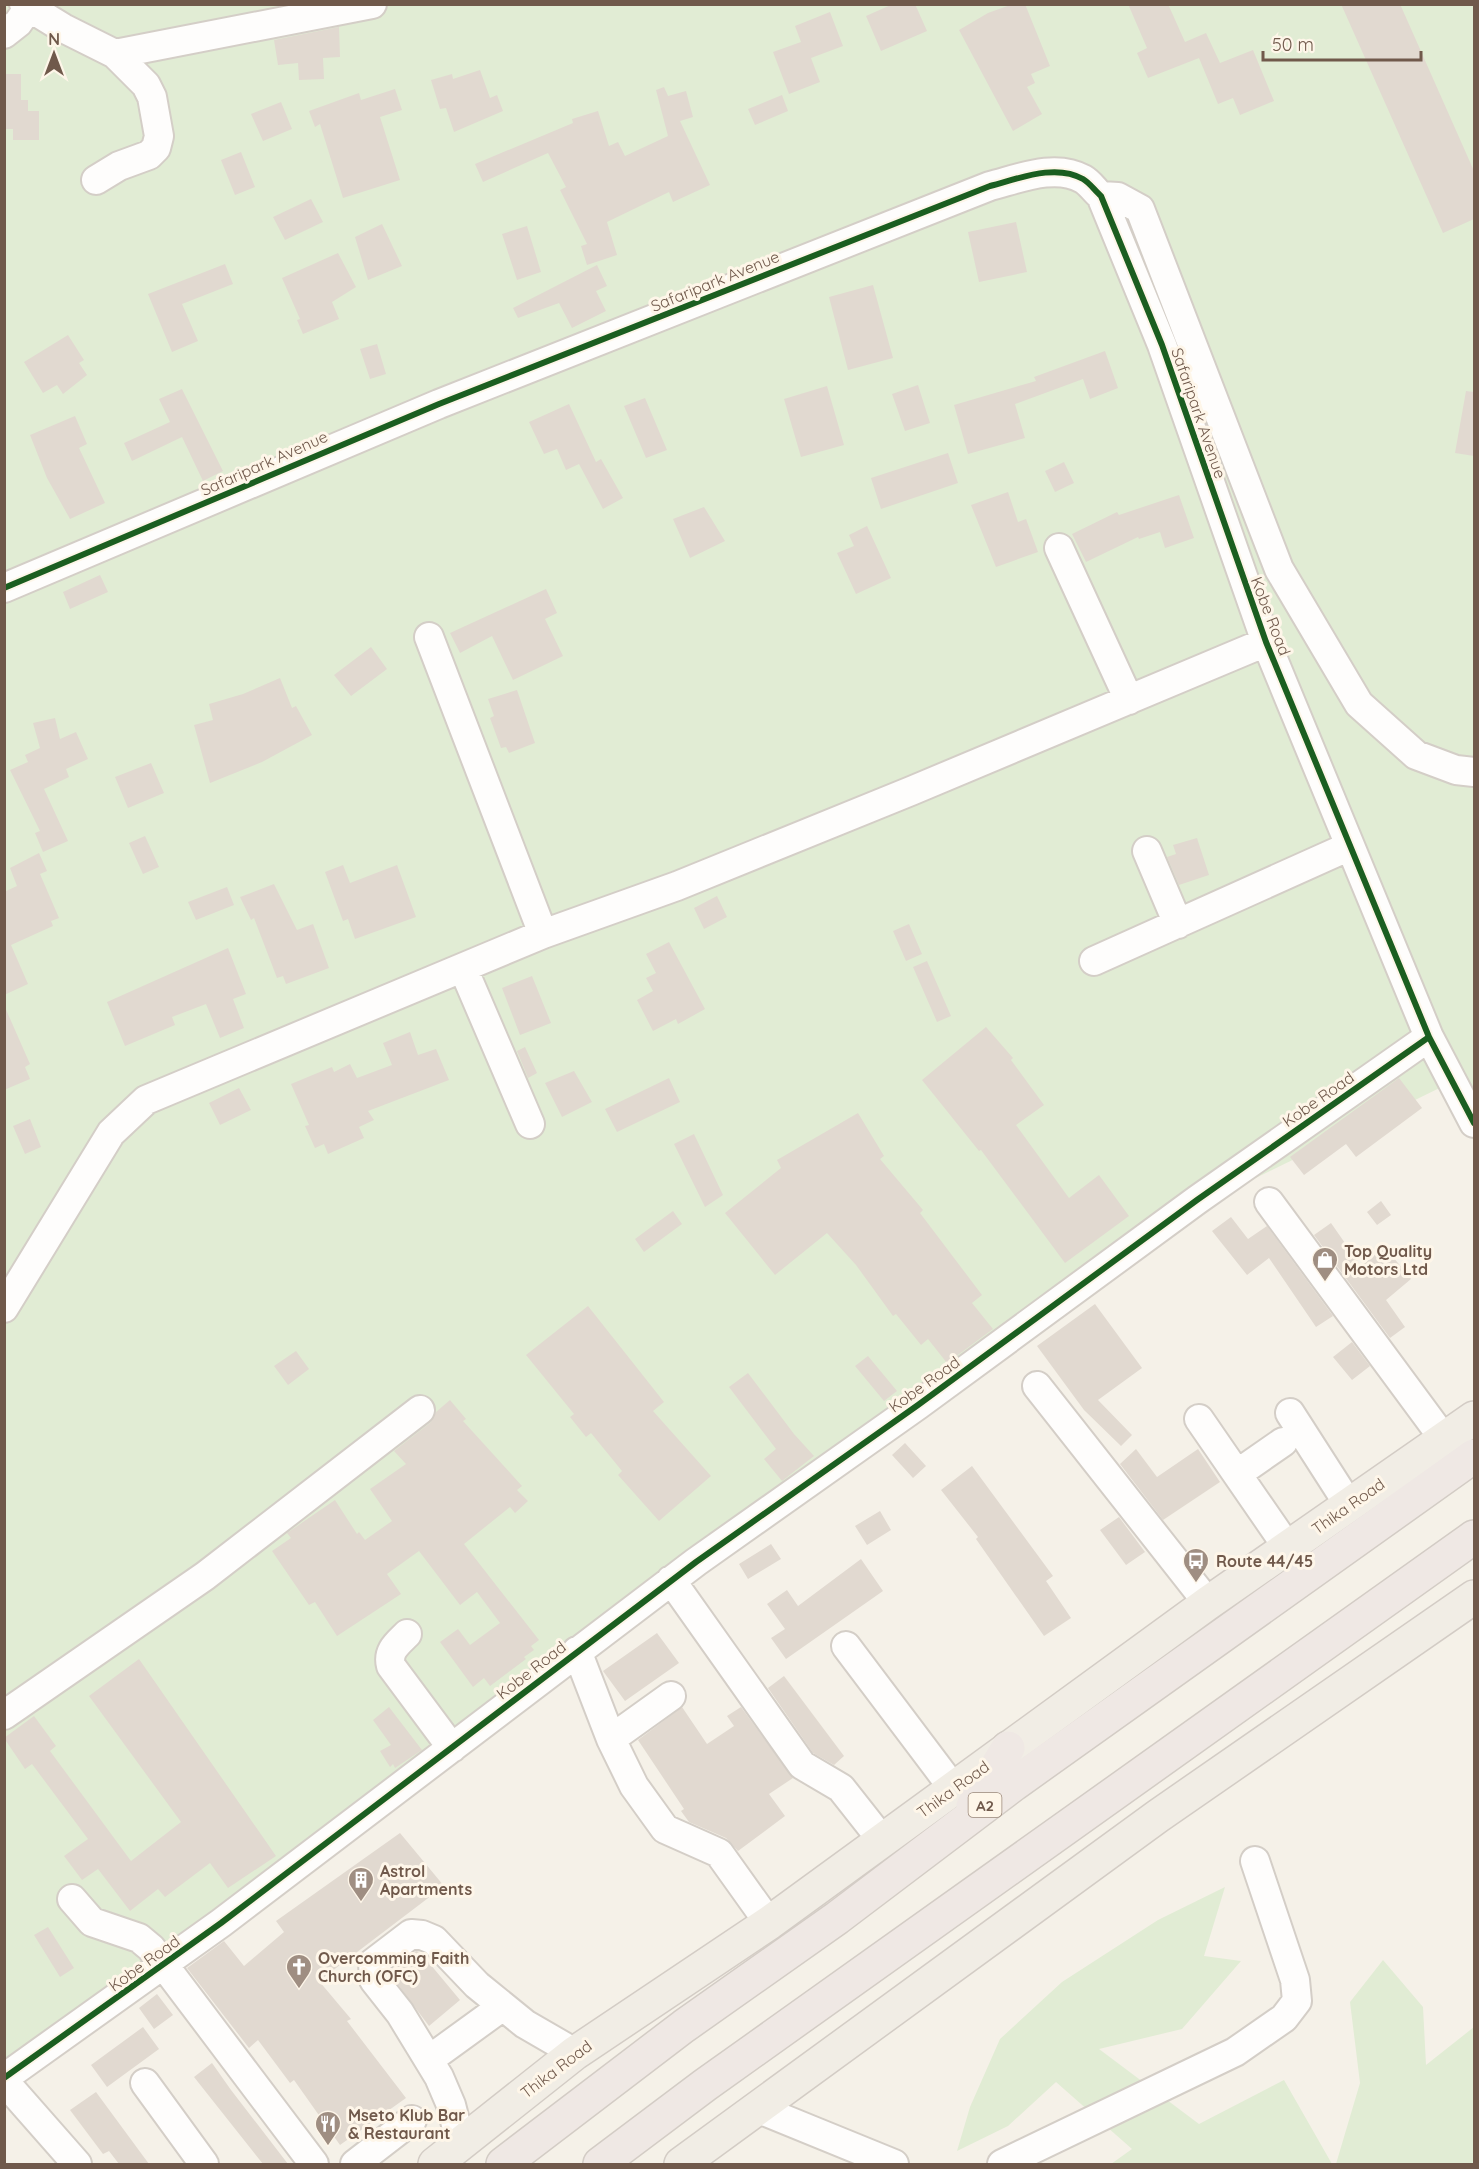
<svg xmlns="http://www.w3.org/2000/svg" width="1479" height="2169" viewBox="0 0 1479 2169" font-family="Quicksand,sans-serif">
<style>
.green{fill:#e1ecd4}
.building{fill:#e1d9d0}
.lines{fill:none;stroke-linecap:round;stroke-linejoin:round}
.minor-casing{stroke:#d4cec7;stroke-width:32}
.major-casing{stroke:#d3ccc5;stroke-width:36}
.highway-casing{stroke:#d3ccc5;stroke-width:36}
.minor{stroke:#fefdfc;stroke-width:28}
.major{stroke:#f1ede5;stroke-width:33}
.highway{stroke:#efe8e4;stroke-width:33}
.cycleway-casing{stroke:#fef6e9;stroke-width:10}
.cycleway{stroke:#1b5e20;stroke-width:6}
.labels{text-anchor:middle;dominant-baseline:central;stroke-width:6;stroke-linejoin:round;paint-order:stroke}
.shield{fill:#fef6e9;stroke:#9b887a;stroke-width:1.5}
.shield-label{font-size:15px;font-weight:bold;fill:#70594b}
.street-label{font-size:16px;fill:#70594b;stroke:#fef6e9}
.poi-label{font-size:16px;font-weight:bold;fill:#70594b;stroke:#fef6e9;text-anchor:start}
</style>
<rect width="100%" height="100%" fill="#f5f1e8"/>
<path class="green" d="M 5,5 L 1474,5 L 1474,1098 L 1462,1077 L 1166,1222 L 5,2093 Z
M 1225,1887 L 1204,1956 L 1241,1961 L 1182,2029 L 1099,2049 L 1199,2124 L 1284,2080 L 1332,2164 L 1111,2164 L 1132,2149 L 1056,2082 L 1008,2126 L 957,2151 L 970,2107 L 1000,2039 L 1062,1982 L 1158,1920 Z
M 1383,1960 L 1423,2007 L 1426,2065 L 1474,2027 L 1474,2164 L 1336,2164 L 1360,2083 L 1350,2002 Z"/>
<path class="building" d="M 893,4 L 915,4 L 927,31 L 881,51 L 866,16 Z
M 1013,4 L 1025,4 L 1050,66 L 1031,74 L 1035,83 L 1027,87 L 1042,114 L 1013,131 L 959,30 L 988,13 Z
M 1128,4 L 1168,4 L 1185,42 L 1206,33 L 1220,63 L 1253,50 L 1274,101 L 1240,115 L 1233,98 L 1218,104 L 1199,58 L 1148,78 L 1137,53 L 1147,48 Z
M 1341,4 L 1400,4 L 1474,171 L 1474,219 L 1443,233 Z
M 830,12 L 843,46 L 811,58 L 820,82 L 789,94 L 773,52 L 801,42 L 795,26 Z
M 339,27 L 340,57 L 323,58 L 324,79 L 299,80 L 298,63 L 278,65 L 274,40 Z
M 480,70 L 490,98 L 497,95 L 503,111 L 454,132 L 446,108 L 440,109 L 431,80 L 452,74 L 453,79 Z
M 4,74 L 21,74 L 21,100 L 28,100 L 28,111 L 39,111 L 39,140 L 13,140 L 13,129 L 4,129 Z
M 664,87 L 668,96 L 686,91 L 693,117 L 680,121 L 710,185 L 673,202 L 669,192 L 607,222 L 617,255 L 587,265 L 581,246 L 587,244 L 560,190 L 566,187 L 548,153 L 483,182 L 475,164 L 573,123 L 572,119 L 598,111 L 609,146 L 618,142 L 625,156 L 668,136 L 656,90 Z
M 395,89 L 402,110 L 380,117 L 400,180 L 343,198 L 320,124 L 315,127 L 309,111 L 359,93 L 361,100 Z
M 782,95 L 788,111 L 755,125 L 748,109 Z
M 281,102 L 292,129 L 263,141 L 251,114 Z
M 241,152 L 255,187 L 235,195 L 221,160 Z
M 311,199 L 323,222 L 285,240 L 273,217 Z
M 1016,222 L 1027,272 L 979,282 L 968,232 Z
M 382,224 L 402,266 L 368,280 L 355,237 Z
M 527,226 L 541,272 L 517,280 L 502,234 Z
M 338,253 L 356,287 L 332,302 L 339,319 L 303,334 L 297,320 L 300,319 L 282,278 Z
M 225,264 L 233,284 L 182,304 L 198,341 L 172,352 L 148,294 Z
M 597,265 L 607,286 L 596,291 L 606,311 L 572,328 L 559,303 L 518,318 L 513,308 Z
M 873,285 L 893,358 L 848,370 L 829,297 Z
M 68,335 L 84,360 L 79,363 L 87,375 L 63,394 L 57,385 L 43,393 L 24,362 Z
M 377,344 L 386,374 L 370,379 L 360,349 Z
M 1105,351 L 1118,388 L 1090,399 L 1083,379 L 1015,404 L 1025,438 L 968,454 L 954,405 L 1036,381 L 1034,377 Z
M 918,385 L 930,423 L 905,431 L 892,394 Z
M 827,386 L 844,445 L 801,457 L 784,399 Z
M 182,389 L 223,471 L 203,481 L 182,437 L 132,461 L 124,443 L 170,422 L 159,399 Z
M 1466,391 L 1474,392 L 1474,456 L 1455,453 Z
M 645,398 L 667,450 L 646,458 L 624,406 Z
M 569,404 L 596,462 L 601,459 L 623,498 L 603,509 L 579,464 L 566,470 L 557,449 L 544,454 L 529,422 Z
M 75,416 L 87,444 L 79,448 L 105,503 L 70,519 L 47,478 L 30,435 Z
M 948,453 L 958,483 L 881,509 L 871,478 Z
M 1064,462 L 1074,483 L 1055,492 L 1045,471 Z
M 1008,492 L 1018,522 L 1026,519 L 1038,552 L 996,567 L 971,505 Z
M 1179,495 L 1194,538 L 1165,548 L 1160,532 L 1139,539 L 1138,537 L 1086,562 L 1072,534 L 1117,512 L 1119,515 Z
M 704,507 L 725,541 L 690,558 L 673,519 Z
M 867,526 L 891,578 L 856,594 L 837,553 L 854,546 L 849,535 Z
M 100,575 L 108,592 L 70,609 L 63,592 Z
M 546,589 L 557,613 L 545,619 L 563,656 L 513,680 L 492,636 L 460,653 L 450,633 Z
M 371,647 L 387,669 L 351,696 L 334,675 Z
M 280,678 L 292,708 L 296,706 L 312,735 L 262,762 L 210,783 L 194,725 L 213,720 L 209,704 L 243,694 Z
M 517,690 L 535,743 L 509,753 L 506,747 L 501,748 L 490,718 L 494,716 L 488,699 Z
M 55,718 L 60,739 L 76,732 L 88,759 L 66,769 L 69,777 L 44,789 L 68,841 L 43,852 L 35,833 L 40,831 L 10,770 L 28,762 L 25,755 L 40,748 L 33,723 Z
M 151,763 L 164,793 L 128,808 L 115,777 Z
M 145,836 L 159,867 L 143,874 L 129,843 Z
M 1197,838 L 1209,875 L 1179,885 L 1167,857 L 1176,854 L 1173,845 Z
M 39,853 L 47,871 L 40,874 L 59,918 L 51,921 L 53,926 L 11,945 L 28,984 L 4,995 L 4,892 L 17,886 L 10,868 Z
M 343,865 L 350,883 L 397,865 L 416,917 L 355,939 L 348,919 L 343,921 L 325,872 Z
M 274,884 L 297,930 L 313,924 L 329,968 L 286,984 L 283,976 L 277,978 L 254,918 L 251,920 L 240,897 Z
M 227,887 L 234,905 L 196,920 L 188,902 Z
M 717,896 L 727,917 L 704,929 L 694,908 Z
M 909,924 L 922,954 L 906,961 L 893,931 Z
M 669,942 L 705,1009 L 678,1024 L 676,1019 L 653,1031 L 637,1000 L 653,991 L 646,978 L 656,973 L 646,954 Z
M 228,948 L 246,994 L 233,999 L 244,1028 L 220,1038 L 206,1004 L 172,1017 L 175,1025 L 125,1046 L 107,1002 Z
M 927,961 L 951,1016 L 937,1022 L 913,967 Z
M 532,976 L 551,1023 L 520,1035 L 502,988 Z
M 4,1005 L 30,1064 L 25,1067 L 30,1079 L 4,1090 Z
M 986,1027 L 1013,1058 L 1011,1060 L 1044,1105 L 1016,1125 L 1069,1198 L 1099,1175 L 1129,1216 L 1065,1263 L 981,1150 L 979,1151 L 922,1080 Z
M 410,1032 L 418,1055 L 436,1049 L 449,1080 L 368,1111 L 374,1120 L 359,1127 L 364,1138 L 328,1154 L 324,1144 L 315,1148 L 305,1126 L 309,1125 L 291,1084 L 332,1067 L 334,1072 L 350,1064 L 357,1078 L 392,1065 L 383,1043 Z
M 525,1047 L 537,1073 L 528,1078 L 517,1051 Z
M 574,1071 L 592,1102 L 562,1117 L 545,1083 Z
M 669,1078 L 680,1102 L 617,1132 L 605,1109 Z
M 1399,1078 L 1422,1108 L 1356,1157 L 1346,1144 L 1304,1175 L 1290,1157 Z
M 239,1088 L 251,1110 L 220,1125 L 209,1103 Z
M 858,1113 L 884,1156 L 880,1159 L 923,1210 L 920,1213 L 982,1295 L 972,1303 L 993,1329 L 947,1363 L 928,1339 L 921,1345 L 896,1314 L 893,1316 L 856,1265 L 827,1233 L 775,1275 L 725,1213 L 781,1168 L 777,1160 Z
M 30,1119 L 41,1147 L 25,1154 L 13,1126 Z
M 694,1134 L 723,1195 L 705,1207 L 674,1144 Z
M 1381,1201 L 1391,1215 L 1377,1225 L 1367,1212 Z
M 673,1211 L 682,1224 L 644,1252 L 635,1239 Z
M 1231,1217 L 1248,1239 L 1267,1226 L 1333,1316 L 1316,1327 L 1269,1258 L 1247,1275 L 1212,1231 Z
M 1331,1223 L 1361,1266 L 1385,1247 L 1411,1279 L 1386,1300 L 1405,1327 L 1390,1338 L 1314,1235 Z
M 1095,1304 L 1142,1368 L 1098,1400 L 1132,1435 L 1121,1446 L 1084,1410 L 1037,1346 Z
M 588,1306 L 664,1402 L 653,1411 L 711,1476 L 659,1521 L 618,1475 L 622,1471 L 591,1433 L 586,1437 L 570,1417 L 574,1414 L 526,1355 Z
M 1352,1342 L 1370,1366 L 1352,1380 L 1333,1357 Z
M 296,1351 L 309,1369 L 288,1385 L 274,1366 Z
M 868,1356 L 897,1391 L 884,1401 L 855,1366 Z
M 748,1373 L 794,1434 L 814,1456 L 782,1481 L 764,1459 L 776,1449 L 729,1387 Z
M 450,1400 L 466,1419 L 463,1421 L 522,1486 L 517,1490 L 528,1501 L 515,1513 L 510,1507 L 464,1544 L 539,1640 L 531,1646 L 534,1650 L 524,1657 L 526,1659 L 490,1686 L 484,1678 L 473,1687 L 440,1642 L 458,1629 L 470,1645 L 500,1623 L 477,1592 L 460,1605 L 419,1551 L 387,1574 L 401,1594 L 337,1636 L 315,1602 L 309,1605 L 272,1551 L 291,1538 L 287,1533 L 335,1500 L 357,1534 L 359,1532 L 365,1540 L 392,1521 L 370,1489 L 406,1464 L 394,1451 L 430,1423 L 436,1412 Z
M 905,1443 L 926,1466 L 913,1478 L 892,1455 Z
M 1136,1449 L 1157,1477 L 1198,1449 L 1220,1482 L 1163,1520 L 1120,1464 Z
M 972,1466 L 1053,1576 L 1046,1581 L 1071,1618 L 1044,1636 L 976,1539 L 978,1537 L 941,1490 Z
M 880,1511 L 891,1530 L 867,1545 L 855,1526 Z
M 1119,1517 L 1145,1552 L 1126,1565 L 1100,1530 Z
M 771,1544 L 781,1559 L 748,1579 L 739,1564 Z
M 861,1559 L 883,1591 L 786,1659 L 771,1638 L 785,1629 L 767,1604 L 787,1590 L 798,1606 Z
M 657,1633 L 679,1663 L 625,1701 L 603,1671 Z
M 139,1659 L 276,1856 L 228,1888 L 210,1863 L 165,1897 L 158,1889 L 130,1911 L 98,1869 L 82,1880 L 64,1856 L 88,1839 L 32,1764 L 25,1769 L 4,1738 L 34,1716 L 56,1746 L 50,1751 L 131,1861 L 181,1822 L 89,1696 Z
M 784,1676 L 844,1756 L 834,1765 L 813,1753 L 768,1688 Z
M 389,1707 L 422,1750 L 395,1768 L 393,1764 L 390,1767 L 380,1751 L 391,1745 L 373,1720 Z
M 682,1707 L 707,1744 L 734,1726 L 727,1716 L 741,1707 L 793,1778 L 769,1794 L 785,1816 L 738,1851 L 726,1838 L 689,1822 L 681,1811 L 684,1809 L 638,1740 Z
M 400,1833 L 444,1886 L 319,1981 L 351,2019 L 347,2021 L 406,2098 L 340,2145 L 294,2080 L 290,2083 L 258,2040 L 249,2048 L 187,1968 L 224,1941 L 244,1966 L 284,1932 L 276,1921 Z
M 48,1927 L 74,1968 L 60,1977 L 34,1935 Z
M 416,1951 L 420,1952 L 460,2000 L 429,2026 L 390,1974 L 390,1971 Z
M 157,1994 L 173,2015 L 154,2029 L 139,2008 Z
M 143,2027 L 159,2049 L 107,2087 L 91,2065 Z
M 212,2063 L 231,2090 L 288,2164 L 263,2164 L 194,2077 Z
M 96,2092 L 149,2164 L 119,2164 L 109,2151 L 103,2154 L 70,2110 Z"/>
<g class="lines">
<defs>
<path id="minor" d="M 24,4 L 63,28 L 115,54 L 146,85 L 152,97 L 159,136 L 156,148 L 149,155 L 119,166 L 96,180
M 4,34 L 18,23 L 29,7
M 115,54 L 372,4
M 1101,196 L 1118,197 L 1140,209 L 1279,569 L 1359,704 L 1416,755 L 1456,770 L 1474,772
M 1059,548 L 1129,700
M 4,588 L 439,404 L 990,186 C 1018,179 1055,163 1083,179 C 1090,183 1095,191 1101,196 L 1162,345 L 1266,642 L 1429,1037 L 1474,1123
M 429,637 L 543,934
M 1147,851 L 1178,924
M 1094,961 L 1350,846
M 463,968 L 530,1124
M 1269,1202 L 1444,1439
M 4,1308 L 111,1133 L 146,1100 L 543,934 L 677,886 L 911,791 L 1266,642
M 1037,1386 L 1208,1603
M 1290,1413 L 1349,1505
M 1199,1419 L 1288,1548
M 1237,1474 L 1283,1442
M 671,1580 L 802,1765 L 841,1788 L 882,1840
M 407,1634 C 397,1644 387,1651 391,1666 L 452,1748
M 846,1646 L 953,1788
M 577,1651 L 611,1739 L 634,1786 L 665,1829 L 719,1853 L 769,1923
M 4,1715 L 205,1576 L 420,1410
M 611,1739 L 671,1696
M 72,1899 L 92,1922 L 139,1938 L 151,1948 L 314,2164
M 430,2059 L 503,2006
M 4,2078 L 221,1923 L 696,1562 L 918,1405 L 1197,1200 L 1429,1037
M 4,2081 L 77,2164
M 145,2083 L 204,2164
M 759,2109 L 894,2164
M 461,2144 L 451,2105 L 439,2077 L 400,2013 L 374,1980 L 373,1963 L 411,1934 L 422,1935 L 434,1940 L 477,1985 L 525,2024 L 575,2053
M 355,2164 L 412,2120
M 1002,2164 L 1235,2052 L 1284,2018 L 1297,2001 L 1295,1980 L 1255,1861"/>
<path id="major" d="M 435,2164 L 575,2053 L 769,1923 L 1208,1603 L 1474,1418
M 681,2164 L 1158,1816 L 1474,1597"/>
<path id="highway" d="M 973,1806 L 1008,1748
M 503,2164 L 684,2026 L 837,1918 L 1014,1784 L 1474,1456
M 600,2164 L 705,2085 L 1474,1537"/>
</defs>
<use href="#minor" class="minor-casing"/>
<use href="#major" class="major-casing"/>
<use href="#highway" class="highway-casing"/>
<use href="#minor" class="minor"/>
<use href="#major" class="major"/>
<use href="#highway" class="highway"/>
<defs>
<path id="cycleway" d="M 4,588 L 439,404 L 990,186 C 1018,179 1055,163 1083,179 C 1090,183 1095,191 1101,196 L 1162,345 L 1266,642 L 1429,1037 L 1474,1123
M 4,2078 L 221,1923 L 696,1562 L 918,1405 L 1197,1200 L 1429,1037"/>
</defs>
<use href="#cycleway" class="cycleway-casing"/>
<use href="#cycleway" class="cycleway"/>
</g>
<defs>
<symbol id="shop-pin" viewBox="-11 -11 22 30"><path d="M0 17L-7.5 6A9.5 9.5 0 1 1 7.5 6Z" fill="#9f8e82" stroke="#fef6e9"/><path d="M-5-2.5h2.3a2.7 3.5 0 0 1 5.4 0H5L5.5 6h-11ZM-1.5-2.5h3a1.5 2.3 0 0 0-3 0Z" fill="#fff"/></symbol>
<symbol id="bus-pin" viewBox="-11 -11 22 30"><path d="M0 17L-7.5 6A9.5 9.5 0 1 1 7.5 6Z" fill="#9f8e82" stroke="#fef6e9"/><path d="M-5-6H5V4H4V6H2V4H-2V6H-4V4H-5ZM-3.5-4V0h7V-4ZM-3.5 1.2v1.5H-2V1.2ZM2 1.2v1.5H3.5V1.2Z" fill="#fff"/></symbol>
<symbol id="building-pin" viewBox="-11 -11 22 30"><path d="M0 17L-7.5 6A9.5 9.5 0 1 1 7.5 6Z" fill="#9f8e82" stroke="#fef6e9"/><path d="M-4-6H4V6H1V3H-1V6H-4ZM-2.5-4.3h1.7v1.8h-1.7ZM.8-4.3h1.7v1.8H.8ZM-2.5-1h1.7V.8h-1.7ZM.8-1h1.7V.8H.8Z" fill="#fff"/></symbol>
<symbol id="church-pin" viewBox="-11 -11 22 30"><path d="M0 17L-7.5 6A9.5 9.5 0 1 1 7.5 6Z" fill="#9f8e82" stroke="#fef6e9"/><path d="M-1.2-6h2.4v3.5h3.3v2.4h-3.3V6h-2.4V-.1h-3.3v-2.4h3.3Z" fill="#fff"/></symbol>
<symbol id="restaurant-pin" viewBox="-11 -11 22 30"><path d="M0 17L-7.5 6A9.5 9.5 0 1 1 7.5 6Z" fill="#9f8e82" stroke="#fef6e9"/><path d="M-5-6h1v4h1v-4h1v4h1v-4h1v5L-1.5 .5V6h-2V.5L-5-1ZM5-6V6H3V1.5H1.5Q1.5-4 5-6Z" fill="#fff"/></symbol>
</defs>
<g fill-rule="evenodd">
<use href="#shop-pin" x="1310" y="1245" width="30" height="40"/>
<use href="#bus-pin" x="1181" y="1546" width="30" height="40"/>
<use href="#building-pin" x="346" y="1865" width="30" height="40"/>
<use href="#church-pin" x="284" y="1952" width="30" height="40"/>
<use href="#restaurant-pin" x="313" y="2109" width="30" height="40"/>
</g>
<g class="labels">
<rect class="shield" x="968.5" y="1793" width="33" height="24" rx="4.5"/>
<g class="shield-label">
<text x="985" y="1805">A2</text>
</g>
<g class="street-label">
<text transform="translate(715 281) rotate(-22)">Safaripark Avenue</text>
<text transform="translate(1199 413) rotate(71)">Safaripark Avenue</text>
<text transform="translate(264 463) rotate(-24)">Safaripark Avenue</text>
<text transform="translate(1271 616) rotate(69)">Kobe Road</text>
<text transform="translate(1318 1099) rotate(-35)">Kobe Road</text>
<text transform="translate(924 1384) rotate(-36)">Kobe Road</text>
<text transform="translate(1348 1506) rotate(-35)">Thika Road</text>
<text transform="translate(531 1670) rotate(-38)">Kobe Road</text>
<text transform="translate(953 1789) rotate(-36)">Thika Road</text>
<text transform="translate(144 1963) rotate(-36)">Kobe Road</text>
<text transform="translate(556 2069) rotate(-37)">Thika Road</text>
</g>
<g class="poi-label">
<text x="1344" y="1251">Top Quality<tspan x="1344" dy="18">Motors Ltd</tspan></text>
<text x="1216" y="1561">Route 44/45</text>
<text x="380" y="1871">Astrol<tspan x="380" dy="18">Apartments</tspan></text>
<text x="318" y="1958">Overcomming Faith<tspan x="318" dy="18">Church (OFC)</tspan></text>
<text x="348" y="2115">Mseto Klub Bar<tspan x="348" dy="18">&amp; Restaurant</tspan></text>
</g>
</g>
<rect width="1479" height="2169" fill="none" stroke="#70594b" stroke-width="12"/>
<g transform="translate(54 54)" stroke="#fef6e9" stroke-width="4.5" paint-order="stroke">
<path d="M0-4.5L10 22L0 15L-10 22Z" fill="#70594b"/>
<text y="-9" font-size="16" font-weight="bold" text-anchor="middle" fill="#70594b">N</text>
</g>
<path d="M1263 51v9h158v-9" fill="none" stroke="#70594b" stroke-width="3"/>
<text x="1272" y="51" font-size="18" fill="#70594b" stroke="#fef6e9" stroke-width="4.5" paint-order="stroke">50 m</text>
</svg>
